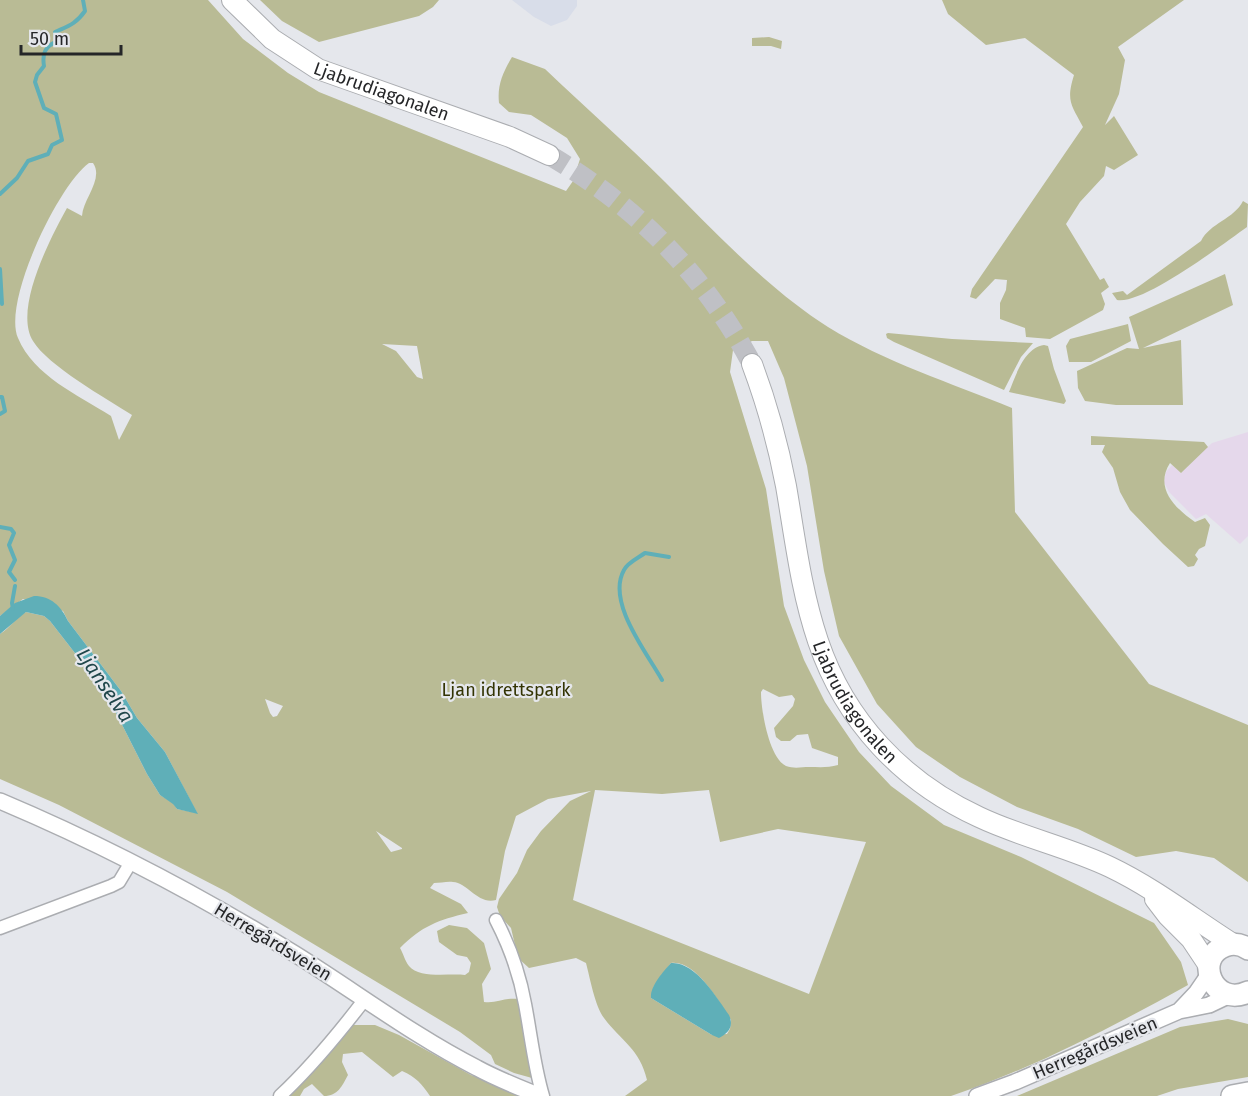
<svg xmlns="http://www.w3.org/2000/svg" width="1248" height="1096" viewBox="0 0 1248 1096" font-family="'Fira Sans',sans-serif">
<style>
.industrial{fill:#e5d8eb}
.built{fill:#d8dde9}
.green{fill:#b9bb95;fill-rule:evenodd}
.water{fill:#5fafb8}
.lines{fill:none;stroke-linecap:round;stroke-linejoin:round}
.stream{stroke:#5fafb8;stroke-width:4}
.primary-tunnel{stroke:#bfc0c5;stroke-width:20;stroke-dasharray:20 10;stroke-linecap:butt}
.minor-casing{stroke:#abadb1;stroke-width:15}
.tertiary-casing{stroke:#abadb1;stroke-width:18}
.primary-casing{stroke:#abadb1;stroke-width:22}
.trunk-casing{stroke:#abadb1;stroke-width:24}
.minor{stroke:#fff;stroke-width:12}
.tertiary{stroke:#fff;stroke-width:15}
.primary{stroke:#fff;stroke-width:20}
.trunk{stroke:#fff;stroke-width:21}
.labels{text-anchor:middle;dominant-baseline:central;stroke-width:4.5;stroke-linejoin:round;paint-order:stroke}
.street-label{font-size:18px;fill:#252628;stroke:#e5e7ec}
.park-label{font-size:18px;fill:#333403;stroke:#e5e7ec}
.water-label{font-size:20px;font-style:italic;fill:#20464a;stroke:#e5e7ec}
</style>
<rect width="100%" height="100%" fill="#e5e7ec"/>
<path class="industrial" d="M 1248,432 L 1248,536 L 1240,544 L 1206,514 L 1196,519 L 1169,492 L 1164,482 L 1166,472 L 1172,465 L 1181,473 L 1212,443 Z"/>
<path class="built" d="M 512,0 L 577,0 L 577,6 L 567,20 L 551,26 L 534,17 Z"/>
<path class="green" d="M 0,0 L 208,0 L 243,39 L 288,73 L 319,92 L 566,191 L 573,181 L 580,159 L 567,138 L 531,115 L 509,112 L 499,103 C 497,85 503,72 512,57 L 545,69 C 585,107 626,143 665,182 C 716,233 767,288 828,327 C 885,362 951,383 1012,408 L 1015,512 L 1149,684 L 1248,725 L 1248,882 L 1214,858 L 1176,851 L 1136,857 L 1078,829 L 1017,807 L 960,777 L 916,747 L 877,704 L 839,636 L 824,571 L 807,466 L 784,378 L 768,341 L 752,341 L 733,350 L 730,372 L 766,489 L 784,606 L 804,660 L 825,702 L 859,752 L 891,786 L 944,825 L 1021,857 L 1154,923 L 1181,962 L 1188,985 C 1112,1027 1034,1068 951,1096 L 625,1096 L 647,1080 C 640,1049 621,1041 604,1018 C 595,1006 590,978 586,963 L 576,958 L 529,968 L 518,958 L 511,928 L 500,916 L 497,907 L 499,899 L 517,873 L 527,850 L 541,831 L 570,801 L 591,791 L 548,799 L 516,816 L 505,851 L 496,900 C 478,905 468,883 453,882 C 448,881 440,883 434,883 L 430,888 L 461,904 L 468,913 C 438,920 422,926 400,948 C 403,953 405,961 409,966 C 419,979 449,973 465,975 L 469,972 L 471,963 L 467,957 L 457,955 L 439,942 L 437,931 L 449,925 L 467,928 L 484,943 L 491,969 L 482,984 L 484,1002 C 496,1004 506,997 518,999 L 522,1010 L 532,1078 L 514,1073 L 495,1064 L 491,1055 L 460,1032 L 227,892 L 59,805 L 0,779 L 0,634 C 10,628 16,617 26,612 L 44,616 L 50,621 L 106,693 L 147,774 L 160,795 L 173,803 L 177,809 L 197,813 L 165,752 L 137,718 L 121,691 L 68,621 L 63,611 L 23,599 L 0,616 ZM 89,163 L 93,163 C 104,179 83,199 82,216 L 67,208 C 51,237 13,309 33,341 C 47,365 107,399 132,415 L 119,440 L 111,416 C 78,395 34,376 18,338 C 2,302 59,184 89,163 ZM 382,344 L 417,346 L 423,379 L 417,377 L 396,351 ZM 763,689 L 779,697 L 792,695 L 795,699 L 793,706 L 774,728 L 776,737 L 781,741 L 790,741 L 797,735 L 808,734 L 812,748 L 838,757 L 838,765 C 828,768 819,767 809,767 C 802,767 794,769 786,766 C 769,758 761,710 761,692 ZM 265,699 L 283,706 L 277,716 L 273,717 L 270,713 ZM 595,790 L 662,794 L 709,790 L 720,842 L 778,829 L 866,842 L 809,994 L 573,900 ZM 376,831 L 402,848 L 402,849 L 391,852 ZM 671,963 C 696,960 719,1002 731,1020 L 730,1029 L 727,1034 L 712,1035 L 651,998 L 654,986 Z
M 260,0 L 439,0 L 433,7 L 419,16 L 319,42 L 282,21 Z
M 942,0 L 1184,0 L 1118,47 L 1125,60 L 1119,94 L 1105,125 L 1114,116 L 1138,155 L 1114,170 L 1106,166 L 1104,176 L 1080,202 L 1066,224 L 1100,280 L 1104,278 L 1109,287 L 1101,293 L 1105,304 L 1103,310 L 1050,339 L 1026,337 L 1025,328 L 1000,319 L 1000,303 L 1006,290 L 1007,280 L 995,279 L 976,299 L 970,297 L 972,289 L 1083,127 C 1071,104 1066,101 1074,75 L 1025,38 L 986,45 L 948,14 Z
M 769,37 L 782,41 L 781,49 L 771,46 L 752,46 L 752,38 Z
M 1243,201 L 1248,204 L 1247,227 C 1223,244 1143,305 1117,300 L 1112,293 L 1123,291 L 1127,295 L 1201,241 C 1210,223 1234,219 1243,201 Z
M 1225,274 L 1233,305 L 1143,348 L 1181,340 L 1183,405 L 1116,405 L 1085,401 L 1078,388 L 1077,371 L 1127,348 L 1139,349 L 1129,317 Z
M 1128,324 L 1131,341 L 1091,362 L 1069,362 L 1066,346 L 1070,339 Z
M 888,333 L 952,339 L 1033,343 L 1021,357 L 1004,390 L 894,342 L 887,338 L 886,334 Z
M 1044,345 L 1048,346 L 1054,369 L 1066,401 L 1064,404 L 1009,392 C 1016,375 1024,348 1044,345 Z
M 1091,436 L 1204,442 L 1208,447 L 1181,473 L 1170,463 C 1154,488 1175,508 1195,522 L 1205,518 L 1210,525 L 1205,546 L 1199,549 L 1195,555 L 1198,559 L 1194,566 L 1188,567 L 1163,544 L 1130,510 L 1120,492 L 1113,468 L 1102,452 L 1105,445 L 1091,445 Z
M 1228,1019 L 1248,1024 L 1248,1077 L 1178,1089 L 1157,1096 L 1017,1096 L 1180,1027 Z
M 353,1025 L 375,1025 L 399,1035 L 471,1075 L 527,1096 L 430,1096 C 422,1084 416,1077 402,1071 L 393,1077 L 362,1052 L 343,1054 L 342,1062 L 348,1075 C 342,1086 338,1096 324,1096 L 312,1084 L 304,1089 L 300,1096 L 283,1096 L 338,1038 Z"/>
<path class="water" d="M 34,596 C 51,596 61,606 68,621 L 121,691 L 137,718 L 165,752 L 198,814 L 177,809 L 173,804 L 160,795 L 147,774 L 106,693 L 50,621 L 44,616 L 26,612 L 0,634 L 0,616 L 15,603 Z
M 671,963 C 695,961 717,998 729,1015 C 734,1026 729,1033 719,1038 L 712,1035 L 651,998 C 650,986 663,972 671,963 Z"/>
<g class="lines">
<path class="stream" d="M 0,194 L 17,178 L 28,161 L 48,154 L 52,145 L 62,140 L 56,114 L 44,108 L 35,82 L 37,75 L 44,66 C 42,54 45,46 56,42 L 55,32 C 68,26 76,24 85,11 L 83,0
M 0,269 L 2,304
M 0,397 L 2,397 L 5,411 L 0,414
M 0,527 L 11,529 L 14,533 L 9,545 L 15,560 L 9,572 L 15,580
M 13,609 L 12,603 L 15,586
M 662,680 C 647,653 606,602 624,570 C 627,563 638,558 645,553 L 669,557"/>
<path class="primary-tunnel" d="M 549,155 C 636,206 704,274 752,364"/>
<defs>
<path id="minor" d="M 496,920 C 509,945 520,976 525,1004 C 531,1035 534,1066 543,1096
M 0,928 L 111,886 L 119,882 L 131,862
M 280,1096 C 311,1067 339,1033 365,999"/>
<path id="tertiary" d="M 0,801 C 102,844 201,896 295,954 C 356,992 414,1036 477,1068 C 497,1079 518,1087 540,1096
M 1179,1011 L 1196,993 L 1209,974
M 977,1096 L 1015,1082 L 1179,1011 L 1209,1005 L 1230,995"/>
<g id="primary">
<path id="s1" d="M 232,0 L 272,39 L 318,69 L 510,137 L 549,155"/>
<path id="s2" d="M 752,364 C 767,404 778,444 786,486 C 795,538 801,591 818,641 C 845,721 903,782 979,817 C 1021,837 1068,847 1110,867 C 1154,888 1192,918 1233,944"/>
<path d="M 1155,899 L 1168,916 L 1191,939 L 1209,966"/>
</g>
<path id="trunk" d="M 1248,949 C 1241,944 1233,943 1225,946 C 1193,958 1213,1008 1248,992
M 1232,1096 L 1248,1093"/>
</defs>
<use href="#minor" class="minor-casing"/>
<use href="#tertiary" class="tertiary-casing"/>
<use href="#primary" class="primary-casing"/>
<use href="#trunk" class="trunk-casing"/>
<use href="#minor" class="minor"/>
<use href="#tertiary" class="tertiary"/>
<use href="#primary" class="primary"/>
<use href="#trunk" class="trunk"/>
</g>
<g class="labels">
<g class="street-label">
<text stroke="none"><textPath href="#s1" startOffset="178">Ljabrudiagonalen</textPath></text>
<text stroke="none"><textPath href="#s2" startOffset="357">Ljabrudiagonalen</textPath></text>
<text transform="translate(273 942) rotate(31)">Herregårdsveien</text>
<text transform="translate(1095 1048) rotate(-23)">Herregårdsveien</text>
</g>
<g class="park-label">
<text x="506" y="690">Ljan idrettspark</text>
</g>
<g class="water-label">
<text transform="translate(105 685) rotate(56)">Ljanselva</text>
</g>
</g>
<path d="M21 45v9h100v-9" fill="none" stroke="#252628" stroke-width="3"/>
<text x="30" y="45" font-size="18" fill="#252628" stroke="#e5e7ec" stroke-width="4.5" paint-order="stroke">50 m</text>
</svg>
